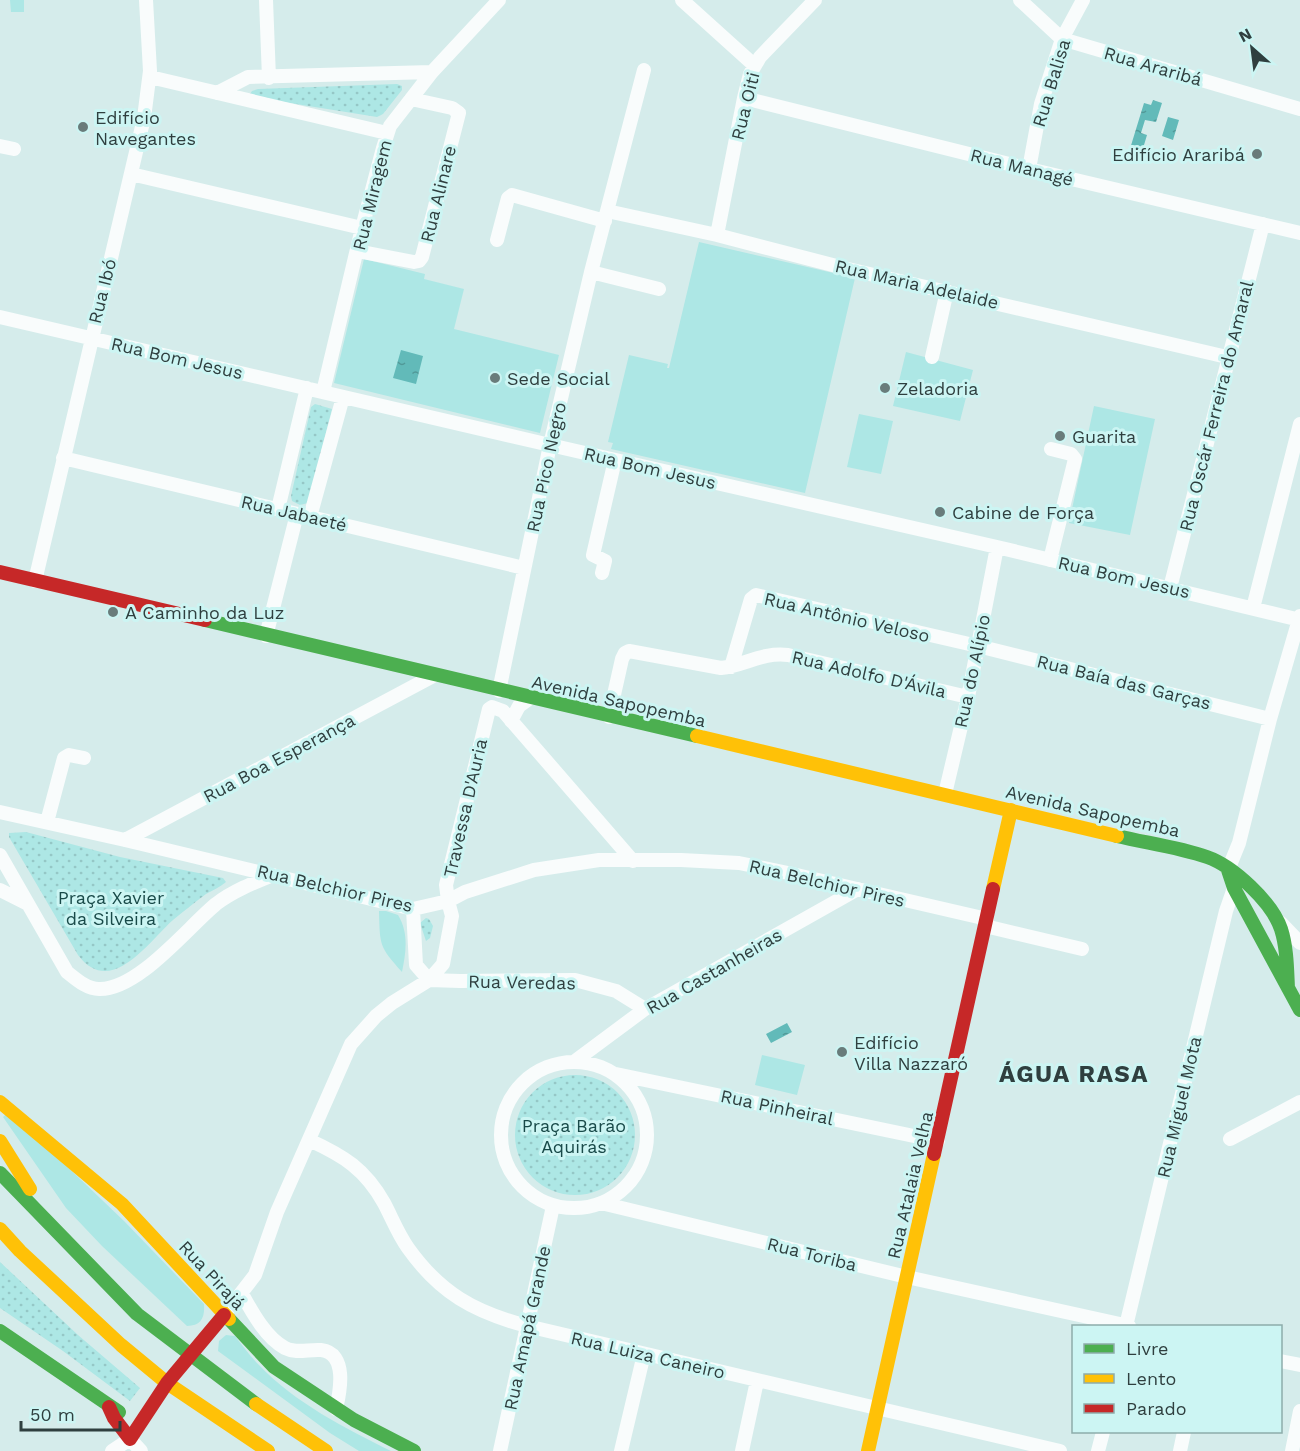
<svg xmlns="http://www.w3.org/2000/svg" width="1300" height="1451" viewBox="0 0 1300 1451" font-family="'Work Sans',sans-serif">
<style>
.grass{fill:#ade7e5}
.park{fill:url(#park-dots)}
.water{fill:url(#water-ripples)}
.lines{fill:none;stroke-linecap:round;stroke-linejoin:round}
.street{stroke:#f9fcfc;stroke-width:14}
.fast{stroke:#4caf50;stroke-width:14}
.slow{stroke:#ffc107;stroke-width:14}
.jam{stroke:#c62828;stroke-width:14}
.poi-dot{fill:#697c7b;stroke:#ccf5f3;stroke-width:2}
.labels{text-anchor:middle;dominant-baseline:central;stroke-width:6;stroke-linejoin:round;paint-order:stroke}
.street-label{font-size:18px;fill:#2f3f3f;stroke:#ccf5f3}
.poi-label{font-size:18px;fill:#2f3f3f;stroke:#ccf5f3;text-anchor:start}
.park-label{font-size:18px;fill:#194a49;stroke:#ccf5f3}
.district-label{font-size:24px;font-weight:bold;letter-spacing:1.5px;fill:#2f3f3f;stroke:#ccf5f3}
</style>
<defs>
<pattern id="park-dots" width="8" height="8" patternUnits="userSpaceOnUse" patternTransform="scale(1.5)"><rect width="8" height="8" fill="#ade7e5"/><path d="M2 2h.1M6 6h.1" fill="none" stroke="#95c7c6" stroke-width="1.8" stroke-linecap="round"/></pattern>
<pattern id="water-ripples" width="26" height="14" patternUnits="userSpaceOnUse" patternTransform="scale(1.5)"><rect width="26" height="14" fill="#62bab9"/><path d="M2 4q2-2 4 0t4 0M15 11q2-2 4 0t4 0" fill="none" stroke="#519998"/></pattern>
</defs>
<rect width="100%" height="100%" fill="#d5eceb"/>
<path class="grass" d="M 10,0 L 24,0 L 24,12 L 11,12 Z
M 699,242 L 855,278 L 805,493 L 611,449 L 613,443 L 608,442 L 629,355 L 668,364 L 667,368 L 669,368 Z
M 364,259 L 425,274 L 424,279 L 464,289 L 454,329 L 559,355 L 540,433 L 334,383 Z
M 906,352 L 973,370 L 960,421 L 893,406 Z
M 1094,406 L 1155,419 L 1130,535 L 1069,523 Z
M 859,414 L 893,421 L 881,474 L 847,467 Z
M 379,911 L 386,911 L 398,915 C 409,933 406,952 402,972 C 379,946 380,946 379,911 Z
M 762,1055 L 805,1065 L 797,1095 L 755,1085 Z
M 9,1111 L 124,1221 L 204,1304 C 205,1318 201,1326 187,1326 L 102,1246 L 66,1208 L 3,1117 Z
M 226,1335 L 235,1336 C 243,1346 250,1356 259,1365 C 295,1403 345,1428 391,1451 L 359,1451 L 330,1433 L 218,1351 L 219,1341 Z"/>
<path class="park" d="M 397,84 L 402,86 L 402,90 L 383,114 L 377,117 L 253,97 L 250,94 L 252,91 L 258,89 Z
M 315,404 L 332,409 L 308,503 L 300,505 L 292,501 L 291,496 L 311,407 Z
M 26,832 L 120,857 L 223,878 L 226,882 C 220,887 213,890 206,894 C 195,902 184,911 173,920 C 149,941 111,999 78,955 L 9,837 L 9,833 Z
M 426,918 L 429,919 L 433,926 L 430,938 L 426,941 L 420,923 Z
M515 1135a60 60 0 1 1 120 0a60 60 0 1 1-120 0Z
M 0,1262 L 78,1335 L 140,1388 L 130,1401 L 63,1351 L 0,1308 Z"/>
<path class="water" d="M 1153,100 L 1162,103 L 1156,122 L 1145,120 L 1141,133 L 1147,135 L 1141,155 L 1129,152 L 1144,103 L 1151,105 Z
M 1168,117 L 1179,120 L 1173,140 L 1162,136 Z
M 401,350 L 423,356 L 416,384 L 393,378 Z
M 787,1023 L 792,1032 L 771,1043 L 766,1034 Z"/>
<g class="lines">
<path class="street" d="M 266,0 L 269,78
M 682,0 L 754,65
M 1020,0 L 1062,39 L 1300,109
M 150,77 L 387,133
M 217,93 L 248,77 L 432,72
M 744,98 L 1029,169 L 1300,233
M 0,146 L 14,149
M 1029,169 L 1041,104 L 1062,39 L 1083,0
M 131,174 L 362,228
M 607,211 L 717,235 L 848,269 L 1227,357
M 717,235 L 744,98 L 750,74 L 760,57 L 815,0
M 497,240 L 508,198 L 512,195 L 605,221
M 357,251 L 414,262 L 419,261 L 422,257 L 459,113 L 452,108 L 411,99
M 591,272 L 659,289
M 0,317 L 550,445 L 997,547 L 1300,620
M 932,357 L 947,291
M 323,392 L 362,228 L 383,148 L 390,126 L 432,72 L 499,0
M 63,458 L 524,568
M 278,509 L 307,388
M 310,517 L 343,397
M 1050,560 L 1075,459 L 1071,454 L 1051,449
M 602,573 L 605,561 L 593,555 L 615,460
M 35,581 L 144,118 L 150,71 L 146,0
M 1170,588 L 1263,224
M 1253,608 L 1300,424
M 266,636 L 297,514
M 731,667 L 751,599 L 756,595 L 978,646 L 1270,719
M 499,691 L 550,445 L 591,272 L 644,70
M 609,717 L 622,659 L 625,653 L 629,651 L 721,668 C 746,665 762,652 788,655 L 968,697
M 511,721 L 519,706 L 530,698
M 945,794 L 968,697 L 997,547
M 0,812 L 125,840 L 413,909 L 448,901 L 465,892 L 534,870 L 599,860 L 681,860 L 739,863 L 788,873 L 987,919
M 47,822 L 64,758 L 69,755 L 84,758
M 125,840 L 433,676
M 0,855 L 67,972 C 77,980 87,989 99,989 C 138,990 187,928 216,904 C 233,891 253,883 273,875
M 1228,870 L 1239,843 L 1270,719 L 1300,616
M 0,890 L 26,903
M 413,909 L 416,965 L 429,980
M 1281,923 L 1300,943
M 985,926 L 1082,949
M 429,980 L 460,981 L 575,980 L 616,991 L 645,1009
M 575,1061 L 645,1009 L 858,889
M501 1135a73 73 0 1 1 146 0a73 73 0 1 1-146 0Z
M 616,1074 L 938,1141
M 1230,1139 L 1300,1102
M 309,1140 C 344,1156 365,1169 384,1203 C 392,1218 398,1234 408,1248 C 440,1293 474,1312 527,1326 L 1060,1451
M 601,1203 L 907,1277 L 1129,1326
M 242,1294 C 252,1312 266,1338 285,1348 C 297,1354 308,1349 321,1350 C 348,1353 340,1392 336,1409
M 224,1315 L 255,1275 L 277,1212 L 351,1044 L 376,1016 L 392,1003 L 429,980 L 443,964 L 452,916 L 448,901 L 446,885 L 489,709 L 492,707 L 503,711 L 633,861
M 1126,1326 L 1226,911 L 1234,888 L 1238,885
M 1280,1361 L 1300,1365
M 112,1451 L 130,1439 L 141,1451
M 500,1451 L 553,1206
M 621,1451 L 644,1354
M 742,1451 L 757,1381
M 1098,1451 L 1103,1432
M 1180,1451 L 1184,1432
M 1292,1451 L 1300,1411"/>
<path class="fast" d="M 205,620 L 697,736
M 1117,836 C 1146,843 1178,847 1207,857 C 1233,866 1272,902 1281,929 C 1287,948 1287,968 1288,988
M 1228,870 L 1234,888 L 1300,1010
M 0,1173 L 137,1314 L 256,1404
M 229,1319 L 274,1367 L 354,1420 L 414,1451
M 0,1331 L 119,1412"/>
<path class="slow" d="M 697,736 L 1117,836
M 993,889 L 1011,810
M 0,1102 L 122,1204 L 229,1319
M 0,1141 L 30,1189
M 0,1229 L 20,1251 L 121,1345 L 167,1383 L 268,1451
M 256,1404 L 326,1451
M 868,1451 L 934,1154"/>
<path class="jam" d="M 0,572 L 205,620
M 934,1154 L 993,889
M 109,1407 L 114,1418 L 130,1439 L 167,1383 L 224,1315"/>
</g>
<g class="poi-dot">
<circle cx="83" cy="127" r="6"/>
<circle cx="1257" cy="154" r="6"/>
<circle cx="495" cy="378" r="6"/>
<circle cx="885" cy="388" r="6"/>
<circle cx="1060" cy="436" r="6"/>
<circle cx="940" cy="512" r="6"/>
<circle cx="113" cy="612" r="6"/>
<circle cx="842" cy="1052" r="6"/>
</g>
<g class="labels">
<g class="street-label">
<text transform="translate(1153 66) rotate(16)">Rua Araribá</text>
<text transform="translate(1051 83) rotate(-73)">Rua Balisa</text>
<text transform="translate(745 106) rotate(-76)">Rua Oiti</text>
<text transform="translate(1022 167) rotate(14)">Rua Managé</text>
<text transform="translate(438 194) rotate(-76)">Rua Alinare</text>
<text transform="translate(372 195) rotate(-76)">Rua Miragem</text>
<text transform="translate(917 284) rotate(13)">Rua Maria Adelaide</text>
<text transform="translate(102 291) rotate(-76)">Rua Ibó</text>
<text transform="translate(177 358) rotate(13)">Rua Bom Jesus</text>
<text transform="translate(1216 406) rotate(-76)">Rua Oscár Ferreira do Amaral</text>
<text transform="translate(546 467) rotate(-78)">Rua Pico Negro</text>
<text transform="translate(650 468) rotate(13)">Rua Bom Jesus</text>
<text transform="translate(294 513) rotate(13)">Rua Jabaeté</text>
<text transform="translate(1124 577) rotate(13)">Rua Bom Jesus</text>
<text transform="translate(847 617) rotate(13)">Rua Antônio Veloso</text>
<text transform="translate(972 671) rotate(-78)">Rua do Alípio</text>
<text transform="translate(869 674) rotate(13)">Rua Adolfo D'Ávila</text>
<text transform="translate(1124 682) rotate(14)">Rua Baía das Garças</text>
<text transform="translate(619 701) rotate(13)">Avenida Sapopemba</text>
<text transform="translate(279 758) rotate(-28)">Rua Boa Esperança</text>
<text transform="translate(465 808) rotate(-77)">Travessa D'Auria</text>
<text transform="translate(1093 811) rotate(13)">Avenida Sapopemba</text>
<text transform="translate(827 883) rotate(13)">Rua Belchior Pires</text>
<text transform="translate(335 888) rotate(13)">Rua Belchior Pires</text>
<text transform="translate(714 971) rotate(-30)">Rua Castanheiras</text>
<text transform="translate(522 982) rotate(1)">Rua Veredas</text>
<text transform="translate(777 1107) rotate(12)">Rua Pinheiral</text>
<text transform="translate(1179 1107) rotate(-77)">Rua Miguel Mota</text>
<text transform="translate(910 1185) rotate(-77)">Rua Atalaia Velha</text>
<text transform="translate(812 1254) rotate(14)">Rua Toriba</text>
<text transform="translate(212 1275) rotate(47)">Rua Pirajá</text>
<text transform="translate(527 1328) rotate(-78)">Rua Amapá Grande</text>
<text transform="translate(648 1355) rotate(13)">Rua Luiza Caneiro</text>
</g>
<g class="poi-label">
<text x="95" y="117">Edifício<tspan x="95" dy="21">Navegantes</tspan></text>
<text x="1245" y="154" text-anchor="end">Edifício Araribá</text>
<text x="507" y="378">Sede Social</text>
<text x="897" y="388">Zeladoria</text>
<text x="1072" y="436">Guarita</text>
<text x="952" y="512">Cabine de Força</text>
<text x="125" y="612">A Caminho da Luz</text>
<text x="854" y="1042">Edifício<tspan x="854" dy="21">Villa Nazzaró</tspan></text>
</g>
<g class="park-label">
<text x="111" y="897">Praça Xavier<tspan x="111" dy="21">da Silveira</tspan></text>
<text x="574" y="1125">Praça Barão<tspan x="574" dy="21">Aquirás</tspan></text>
</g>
<g class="district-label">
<text x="1074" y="1074">ÁGUA RASA</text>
</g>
</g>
<rect x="1072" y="1325" width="210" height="108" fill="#ccf5f3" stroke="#8dacab" stroke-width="1.5"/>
<rect x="1084" y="1344" width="30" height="9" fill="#4caf50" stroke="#8dacab" stroke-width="1.5"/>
<text x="1126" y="1355" font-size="18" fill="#2f3f3f">Livre</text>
<rect x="1084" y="1374" width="30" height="9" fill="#ffc107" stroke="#8dacab" stroke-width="1.5"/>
<text x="1126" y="1385" font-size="18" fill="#2f3f3f">Lento</text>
<rect x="1084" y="1404" width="30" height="9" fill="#c62828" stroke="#8dacab" stroke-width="1.5"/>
<text x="1126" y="1415" font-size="18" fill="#2f3f3f">Parado</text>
<g transform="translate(1252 48) rotate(332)" stroke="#ccf5f3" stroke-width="4.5" paint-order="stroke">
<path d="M0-4.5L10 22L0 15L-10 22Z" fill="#2f3f3f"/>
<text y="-9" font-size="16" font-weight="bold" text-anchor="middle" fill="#2f3f3f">N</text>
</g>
<path d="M21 1421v9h99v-9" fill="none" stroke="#2f3f3f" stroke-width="3"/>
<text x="30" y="1421" font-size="18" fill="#2f3f3f" stroke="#ccf5f3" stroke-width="4.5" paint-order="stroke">50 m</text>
</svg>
